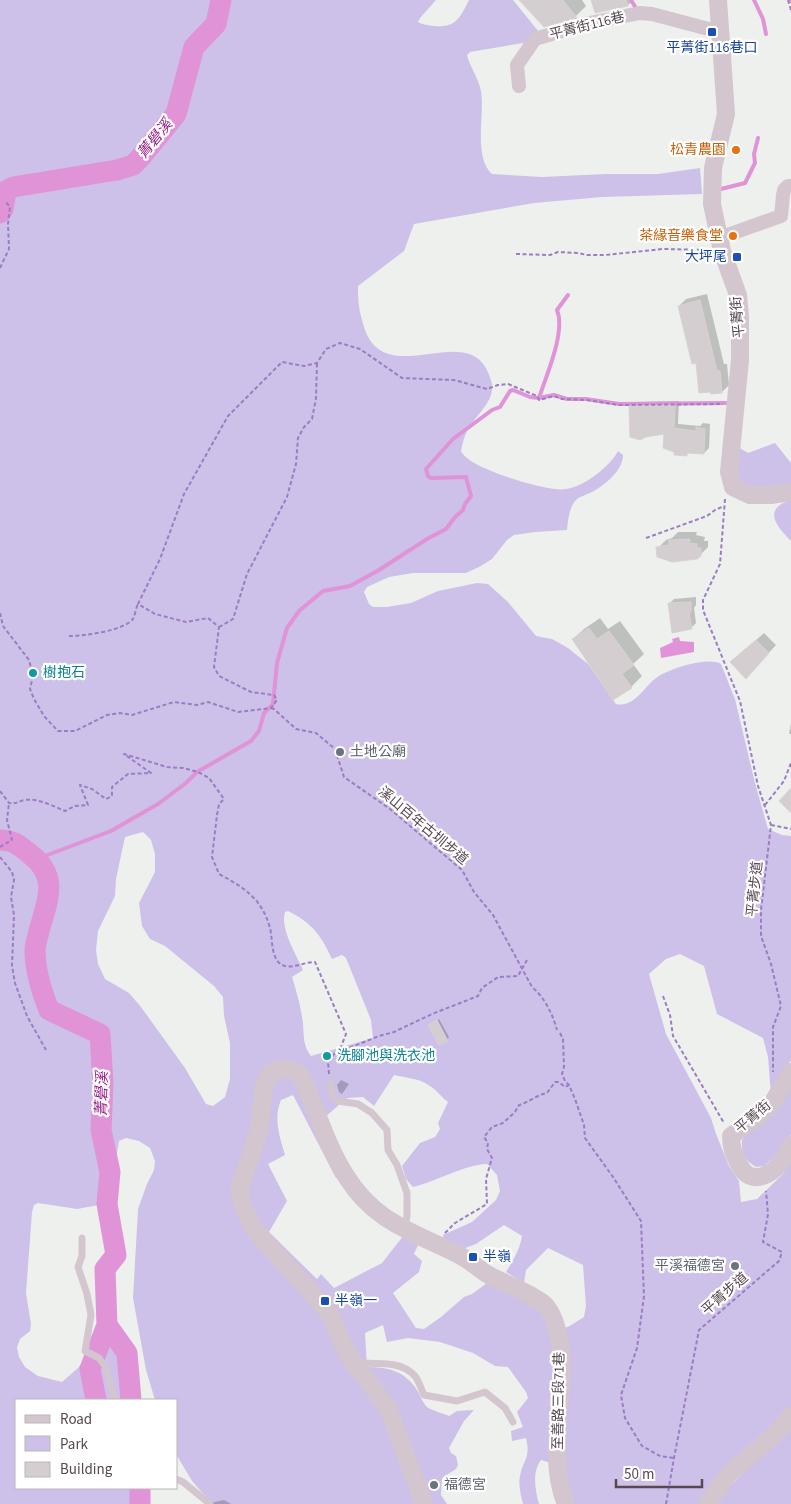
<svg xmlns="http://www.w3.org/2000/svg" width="791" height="1504" viewBox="0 0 791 1504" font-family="'Source Sans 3','Noto Sans TC',sans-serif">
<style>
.green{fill:#cdc1e9;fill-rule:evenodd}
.water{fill:#e093d7}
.shadow{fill:#0003}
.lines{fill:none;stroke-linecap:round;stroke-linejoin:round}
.stream{stroke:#e093d7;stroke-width:4}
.river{stroke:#e093d7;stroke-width:21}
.building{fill:#d5ced0;stroke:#d8d2d4}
.path{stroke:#9a7dc2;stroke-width:2;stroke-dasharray:4 2.5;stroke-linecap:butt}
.service{stroke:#d3c6ce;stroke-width:7}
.minor{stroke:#d3c6ce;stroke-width:14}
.tertiary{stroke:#d3c6ce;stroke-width:18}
.transit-dot{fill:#1a4fb4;stroke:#fff;stroke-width:2}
.food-dot{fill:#e8710a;stroke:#fff;stroke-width:2}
.culture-dot{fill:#0f9aa8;stroke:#fff;stroke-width:2}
.worship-dot{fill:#6b7280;stroke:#fff;stroke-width:2}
.labels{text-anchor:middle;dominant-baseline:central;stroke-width:4.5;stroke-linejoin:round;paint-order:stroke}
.street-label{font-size:14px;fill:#584852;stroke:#fff}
.transit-label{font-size:14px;fill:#164399;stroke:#fff;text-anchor:start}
.food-label{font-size:14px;fill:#c56008;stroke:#fff;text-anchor:end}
.culture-label{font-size:14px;fill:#0d838f;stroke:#fff;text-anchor:start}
.worship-label{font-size:14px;fill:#5b616d;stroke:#fff;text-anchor:start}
.water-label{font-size:15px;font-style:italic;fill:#961e87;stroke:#fff}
</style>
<rect width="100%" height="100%" fill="#eef0ee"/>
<path class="green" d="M 0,0 L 436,0 L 420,18 L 418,22 C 423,25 428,25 434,26 C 456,28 460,18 469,0 L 513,0 L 539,32 L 529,42 L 470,52 L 467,55 C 469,65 478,77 481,91 C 485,114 473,157 492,174 L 542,177 L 606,174 L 658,174 L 700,168 L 702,194 L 602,197 L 534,203 L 414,224 L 404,251 L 358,286 C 358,304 359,310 364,327 C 384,390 461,324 486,368 C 489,375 493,382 492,390 C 491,403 477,415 470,426 C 465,433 463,442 461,451 C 468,468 536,487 555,489 C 561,490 569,489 574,487 C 588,483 612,464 618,451 L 623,455 C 623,470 606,484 594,491 C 589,494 580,496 576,500 C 569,507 568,521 567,530 L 535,532 L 514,535 L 507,540 L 492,559 L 479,567 L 466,573 L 413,573 L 389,577 L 367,587 L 364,592 L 369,604 L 373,607 L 387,607 L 411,603 L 438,591 L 477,583 L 488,584 L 508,602 L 536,636 L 552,639 L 568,648 L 588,664 L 616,704 C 634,708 643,688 656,678 C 668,669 708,656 721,664 L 735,699 L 755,783 L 768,829 L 782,835 L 791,836 L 791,1060 L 771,1095 L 768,1057 L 763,1038 L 717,1014 L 704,966 L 680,954 L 666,959 L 649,974 L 666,1034 L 711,1118 L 716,1134 L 729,1166 L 739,1181 L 741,1202 L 757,1199 L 783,1174 L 791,1160 L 791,1409 L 701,1504 L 570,1504 L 551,1463 L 541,1460 C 532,1472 535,1490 539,1504 L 523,1504 C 521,1496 518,1485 520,1476 C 523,1459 531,1459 526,1438 L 512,1441 L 511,1431 L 523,1427 L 517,1412 L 528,1398 L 526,1392 L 508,1367 L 495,1366 L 473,1353 L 440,1342 L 408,1338 L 387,1342 L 383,1325 L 365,1333 L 367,1367 C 388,1367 405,1371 417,1390 C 420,1395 423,1403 427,1407 C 433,1411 443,1413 449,1416 L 457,1411 L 474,1410 L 464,1421 L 449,1448 L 451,1453 L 456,1456 L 458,1465 L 456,1469 L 442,1478 L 441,1495 L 447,1504 L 212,1504 L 192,1481 L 176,1454 L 176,1400 L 155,1400 L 146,1370 L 133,1298 L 138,1209 L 147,1184 L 154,1170 L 155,1161 L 150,1148 L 139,1141 L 126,1138 L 119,1141 L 116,1159 L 118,1176 L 113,1193 L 104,1204 L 77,1209 L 38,1203 L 34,1205 L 32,1212 L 26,1293 L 31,1324 L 30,1331 L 20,1339 L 17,1347 L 19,1357 L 25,1367 L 38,1376 L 62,1382 L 78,1368 L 99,1341 L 106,1336 L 121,1332 C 139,1346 136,1379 137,1400 L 16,1400 L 16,1488 L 141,1488 L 138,1504 L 0,1504 ZM 143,832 L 151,840 L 155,854 L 155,872 L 139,903 L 142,926 L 150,939 L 165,946 L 214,986 L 223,997 L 224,1016 L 230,1043 L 230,1079 L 225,1097 L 213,1106 L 206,1104 L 185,1068 L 141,1007 L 129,993 L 105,979 L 98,964 L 96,950 L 98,931 L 115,896 L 116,879 L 125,837 ZM 288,911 C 312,923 321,935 332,959 L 342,955 L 346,958 L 371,1020 L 373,1038 L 311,1056 C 301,1043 305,1031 302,1017 C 300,1003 296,990 292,977 L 303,970 C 296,954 280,929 285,912 ZM 394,1075 C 406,1078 419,1078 430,1086 C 437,1090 441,1097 448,1102 L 438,1123 L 440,1129 L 435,1137 L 420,1143 L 402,1166 L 406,1179 L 413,1187 C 438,1181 463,1165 487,1164 L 497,1175 L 500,1191 L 496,1200 L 472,1222 L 443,1235 L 443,1241 L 460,1250 L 476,1244 L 504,1225 L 522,1236 C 520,1249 513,1261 506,1272 L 524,1283 L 526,1270 L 548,1248 L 583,1265 L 586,1306 L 584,1317 L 568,1327 L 562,1328 L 533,1304 L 487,1283 L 472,1294 L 464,1297 L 441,1317 L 424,1329 L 416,1328 L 393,1293 L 419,1272 L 422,1261 L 414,1254 L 419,1243 L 404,1235 L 382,1263 L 334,1288 L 321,1274 L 317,1279 L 269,1232 L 287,1201 L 268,1164 L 285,1155 C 280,1137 273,1119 281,1100 L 293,1095 L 336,1178 L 348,1174 L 325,1117 L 347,1098 L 363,1097 L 374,1106 Z
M 775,443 L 791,463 L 791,489 L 751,490 L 738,479 L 736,467 L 738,447 L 748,453 Z
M 791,500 L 791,541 C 776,526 762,509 791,500 Z
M 791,1082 L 791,1135 L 778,1154 L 764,1166 L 756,1167 C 745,1160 741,1154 742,1140 Z
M 791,1426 L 791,1504 L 718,1504 L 726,1490 Z"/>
<path class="water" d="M 679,637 L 680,641 L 694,642 L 694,652 L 661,658 L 660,648 L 673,642 L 672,639 Z"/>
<path class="shadow" d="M 521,0 L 582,0 L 586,6 L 576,16 L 544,26 Z
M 594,0 L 633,0 L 628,5 Z
M 707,294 L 724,364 L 727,364 L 729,385 L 722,392 L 697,362 L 679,306 L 686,299 Z
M 679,401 L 678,424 L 700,426 L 703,423 L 710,424 L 709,448 L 704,453 L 689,451 L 686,455 L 666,433 L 630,407 L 635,402 Z
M 678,532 L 697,532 L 696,535 L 705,537 L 704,541 L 708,541 L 708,547 L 697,558 L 658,548 L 666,540 L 672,538 Z
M 696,597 L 696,605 L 694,608 L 696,623 L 691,628 L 669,604 L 674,599 Z
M 600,618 L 608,629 L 620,621 L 644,654 L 633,664 L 642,676 L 631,687 L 573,639 L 584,629 Z
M 764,633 L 776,645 L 754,669 L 740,654 Z
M 791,723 L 791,734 L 789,734 Z
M 439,1019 L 449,1037 L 447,1040 L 430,1025 Z
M 341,1080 L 349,1084 L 342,1094 L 339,1092 L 337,1085 Z
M 224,1500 L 231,1504 L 206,1504 Z"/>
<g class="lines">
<path class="stream" d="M 631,0 L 637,10
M 754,0 L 763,19 L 766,34
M 790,0 L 791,1
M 721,189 L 745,183 L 755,163 L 754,154 L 758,138
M 539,398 C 546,376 566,332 557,310 L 568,295
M 37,859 L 111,831 L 158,804 L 186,783 L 197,772 L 251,741 L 259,731 L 264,713 L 273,704 L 277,663 L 287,628 L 299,611 L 323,591 L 350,586 L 379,570 L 427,539 L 446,529 L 455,517 L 463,510 L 465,504 L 471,496 L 466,477 L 431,478 L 428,476 L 426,469 L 453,439 L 492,410 L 500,407 L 510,391 L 513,390 L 530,397 L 539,398 L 554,395 L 567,399 L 586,399 L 619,404 L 726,403"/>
<path class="river" d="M 0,213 L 3,209 L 6,191 L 13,187 L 117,170 L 133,165 L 140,158 L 176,114 L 194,47 L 216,24 L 221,0
M 0,840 C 16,841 18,845 30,854 C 60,877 47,901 39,931 C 38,937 35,944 35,950 C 35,971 41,990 49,1010 L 100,1034 L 103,1084 L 101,1130 L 110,1172 L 107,1204 L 116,1255 L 105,1269 L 107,1325 L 127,1353 L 131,1400
M 96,1400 L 90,1369 L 107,1325
M 140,1488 L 140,1504"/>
</g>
<path class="building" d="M 519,0 L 563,0 L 577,18 L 544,27 Z
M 591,0 L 626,0 L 628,6 L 595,13 Z
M 700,300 L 717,371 L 720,371 L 722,393 L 711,394 L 710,392 L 699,393 L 696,363 L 692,364 L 678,306 Z
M 675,405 L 674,428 L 696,431 L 696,427 L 705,429 L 704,454 L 687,453 L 687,456 L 674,455 L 674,452 L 663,448 L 664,434 L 646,437 L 640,440 L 630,437 L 629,406 Z
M 690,539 L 689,543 L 697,544 L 697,548 L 701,548 L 701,556 L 697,559 L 672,562 L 657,557 L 656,547 L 669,545 L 669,540 Z
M 691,602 L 691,612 L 689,612 L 692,629 L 672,633 L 668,603 Z
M 589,628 L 597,639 L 609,631 L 634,665 L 622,674 L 632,688 L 613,700 L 572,639 Z
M 756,640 L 769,653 L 746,679 L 730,662 Z
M 791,788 L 791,813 L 779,801 Z
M 437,1020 L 448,1041 L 439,1045 L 428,1025 Z"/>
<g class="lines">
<path class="path" d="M 788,0 L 791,10
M 516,254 L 550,255 L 558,252 L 578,253 L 587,255 L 605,255 L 663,249 L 707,250
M 0,268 L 9,249 L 8,224 L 10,207 L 6,202
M 725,499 L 720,564 L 703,600 L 703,610 L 740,701 L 758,786 L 771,825 L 761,910 L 761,936 L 771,964 L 781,1006 L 773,1027 L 773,1072
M 646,538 L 707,516 L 715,510 L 724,506
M 0,613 L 3,626 L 29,660 L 33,676 L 30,689 L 34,699 L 44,716 L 58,731 L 75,731 L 107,715 L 120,713 L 132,715 L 174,702 L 197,705 L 208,702 L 238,712 L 271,708 L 277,700 L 274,695 L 251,692 L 219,676 L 214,667 L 219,627 L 208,618 L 186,622 L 155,614 L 138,604 L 160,559 L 184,494 L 228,416 L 282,362 L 304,366 L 317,363 L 326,349 L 340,343 L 360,349 L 402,378 L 454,380 L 487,389 L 498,385 L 508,384 L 537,396 L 539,400 L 554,396 L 562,399 L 587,400 L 619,405 L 723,404
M 219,627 L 233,619 L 247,574 L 287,497 L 296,464 L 298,438 L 304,427 L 312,419 L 316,398 L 317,363
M 69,636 C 84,636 123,631 133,619 C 135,615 136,608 138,604
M 271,708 L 274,709 L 296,729 L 316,733 L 335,749 L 344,777 L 390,809 L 462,870 L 474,892 L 493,915 L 532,987 C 545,998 552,1013 557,1030
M 0,791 L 9,803 C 18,804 18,801 25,800 C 38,798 53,806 65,811 L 75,806 L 88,805 L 80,785 L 92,789 L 106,799 L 112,796 L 112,787 L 128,774 L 151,773 L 124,754 L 167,767 L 183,768 L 198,772 L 209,778 L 224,799 L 219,804 L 217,815 L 212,857 L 219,874 C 245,888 262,899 270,928 C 273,939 270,962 285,966 C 295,968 305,962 315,962 L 346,1034 L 339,1052
M 765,805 L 784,781 L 791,763
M 771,825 L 791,829
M 0,847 L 12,840 L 7,820 L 9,803
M 0,857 L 12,872 L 14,880 L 11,897 L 14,915 L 12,966 L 15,983 L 27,1016 L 46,1050
M 663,996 L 670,1015 L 673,1036 L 724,1123
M 560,1033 L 563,1039 L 564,1067 L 562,1074 L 565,1081 L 569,1085 L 575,1099 L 584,1125 L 585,1138 L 613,1177 L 641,1221 L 644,1296 L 637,1348 L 621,1395 L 625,1418 L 642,1446 L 660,1456 L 674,1458
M 329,1074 L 328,1061 L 334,1054 L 379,1036 L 394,1032 L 432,1014 L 478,996 L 482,988 L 498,977 L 518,976 L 527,960
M 445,1233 L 455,1223 L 487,1204 L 486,1179 L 492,1158 L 487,1149 L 488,1143 L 484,1137 L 492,1127 L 503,1123 L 515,1112 L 519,1105 C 529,1102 537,1095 547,1093 L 555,1082 L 559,1082 L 565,1087 L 569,1085
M 666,1504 L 674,1458 L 699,1330 L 779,1261 L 782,1252 L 763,1242 L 768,1214 L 766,1191"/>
<path class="service" d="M 330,1083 L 333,1096 L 338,1101 L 358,1104 L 372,1113 L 387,1130 L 388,1150 L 397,1165 L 407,1193 L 407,1216 L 405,1228
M 82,1238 L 82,1256 L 78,1267 L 87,1294 L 91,1315 L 85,1351 L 99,1358 L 105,1366 L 115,1400
M 356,1363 C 376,1364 400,1360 415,1376 C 419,1381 421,1389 424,1395 L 457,1401 L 485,1392 L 505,1408 L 513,1422
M 176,1479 L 183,1482 L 210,1504"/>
<path class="minor" d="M 519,86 L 517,65 L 535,39 L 589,23 L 640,13 L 652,14 L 720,32
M 719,238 L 781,216 L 783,195 L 784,190 L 788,186 L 791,186"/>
<path class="tertiary" d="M 718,0 L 726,114 L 713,168 L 712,204 L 722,251 L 738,295 L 740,316 L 740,360 L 729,472 L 733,487 L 750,495 L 771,495 L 791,492
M 791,1072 L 773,1102 L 759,1116 L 731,1136 C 731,1148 734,1155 740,1166 C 750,1185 770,1177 781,1162 C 785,1157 788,1151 791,1145
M 424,1504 L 388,1408 L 354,1363 L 345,1349 L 330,1314 L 254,1229 L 244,1209 L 239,1190 L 259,1131 L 264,1084 L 271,1073 L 282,1069 L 292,1070 L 301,1076 C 317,1109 326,1145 346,1176 C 375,1223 414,1232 459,1255 C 469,1260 478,1268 487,1274 C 502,1283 537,1295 547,1307 C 554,1316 557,1328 559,1339 C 560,1346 562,1354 562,1361 C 562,1406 548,1462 566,1504
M 707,1504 L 728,1475 L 774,1435 L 791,1416"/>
</g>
<g class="transit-dot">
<rect x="707" y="27" width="10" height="10" rx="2.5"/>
<rect x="732" y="252" width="10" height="10" rx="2.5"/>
<rect x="468" y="1252" width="10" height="10" rx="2.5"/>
<rect x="320" y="1296" width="10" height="10" rx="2.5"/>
</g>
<g class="food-dot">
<circle cx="736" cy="150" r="5"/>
<circle cx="733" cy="236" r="5"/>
</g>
<g class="culture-dot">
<circle cx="33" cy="673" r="5"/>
<circle cx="327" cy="1056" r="5"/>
</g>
<g class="worship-dot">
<circle cx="340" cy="752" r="5"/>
<circle cx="735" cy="1266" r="5"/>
<circle cx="434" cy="1485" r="5"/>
</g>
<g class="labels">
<g class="street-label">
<text transform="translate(587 26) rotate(-14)">平菁街116巷</text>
<text transform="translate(738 317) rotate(-95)">平菁街</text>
<text transform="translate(423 826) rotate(40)">溪山百年古圳步道</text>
<text transform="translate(755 889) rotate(-84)">平菁步道</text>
<text transform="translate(753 1117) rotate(-40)">平菁街</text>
<text transform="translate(725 1294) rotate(-41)">平菁步道</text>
<text transform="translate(559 1401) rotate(-89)">至善路三段71巷</text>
</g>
<g class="transit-label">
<text x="712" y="48" text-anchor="middle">平菁街116巷口</text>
<text x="727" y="257" text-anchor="end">大坪尾</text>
<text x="483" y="1257">半嶺</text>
<text x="335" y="1301">半嶺一</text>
</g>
<g class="food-label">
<text x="726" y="150">松青農園</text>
<text x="723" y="236">茶緣音樂食堂</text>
</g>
<g class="culture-label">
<text x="43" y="673">樹抱石</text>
<text x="337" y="1056">洗腳池與洗衣池</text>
</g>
<g class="worship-label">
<text x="350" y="752">土地公廟</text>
<text x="725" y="1266" text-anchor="end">平溪福德宮</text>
<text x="444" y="1485">福德宮</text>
</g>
<g class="water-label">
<text transform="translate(155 139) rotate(-51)">菁礐溪</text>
<text transform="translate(102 1094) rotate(-89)">菁礐溪</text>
</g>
</g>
<rect x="15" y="1399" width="162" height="90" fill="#ffffff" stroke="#bcb6ba"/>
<rect x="25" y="1415" width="25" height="8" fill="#d3c6ce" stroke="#bcb6ba"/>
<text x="60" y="1424" font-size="15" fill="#584852">Road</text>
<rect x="25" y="1436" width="25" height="15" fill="#cdc1e9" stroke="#bcb6ba"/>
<text x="60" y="1449" font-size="15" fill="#584852">Park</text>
<rect x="25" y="1462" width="25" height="15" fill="#d5ced0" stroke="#bcb6ba"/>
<text x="60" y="1474" font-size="15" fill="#584852">Building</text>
<path d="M616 1479v8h86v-8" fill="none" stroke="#584852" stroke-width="2.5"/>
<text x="624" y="1479" font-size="15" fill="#584852" stroke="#ffffff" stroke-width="4" paint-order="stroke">50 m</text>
</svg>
